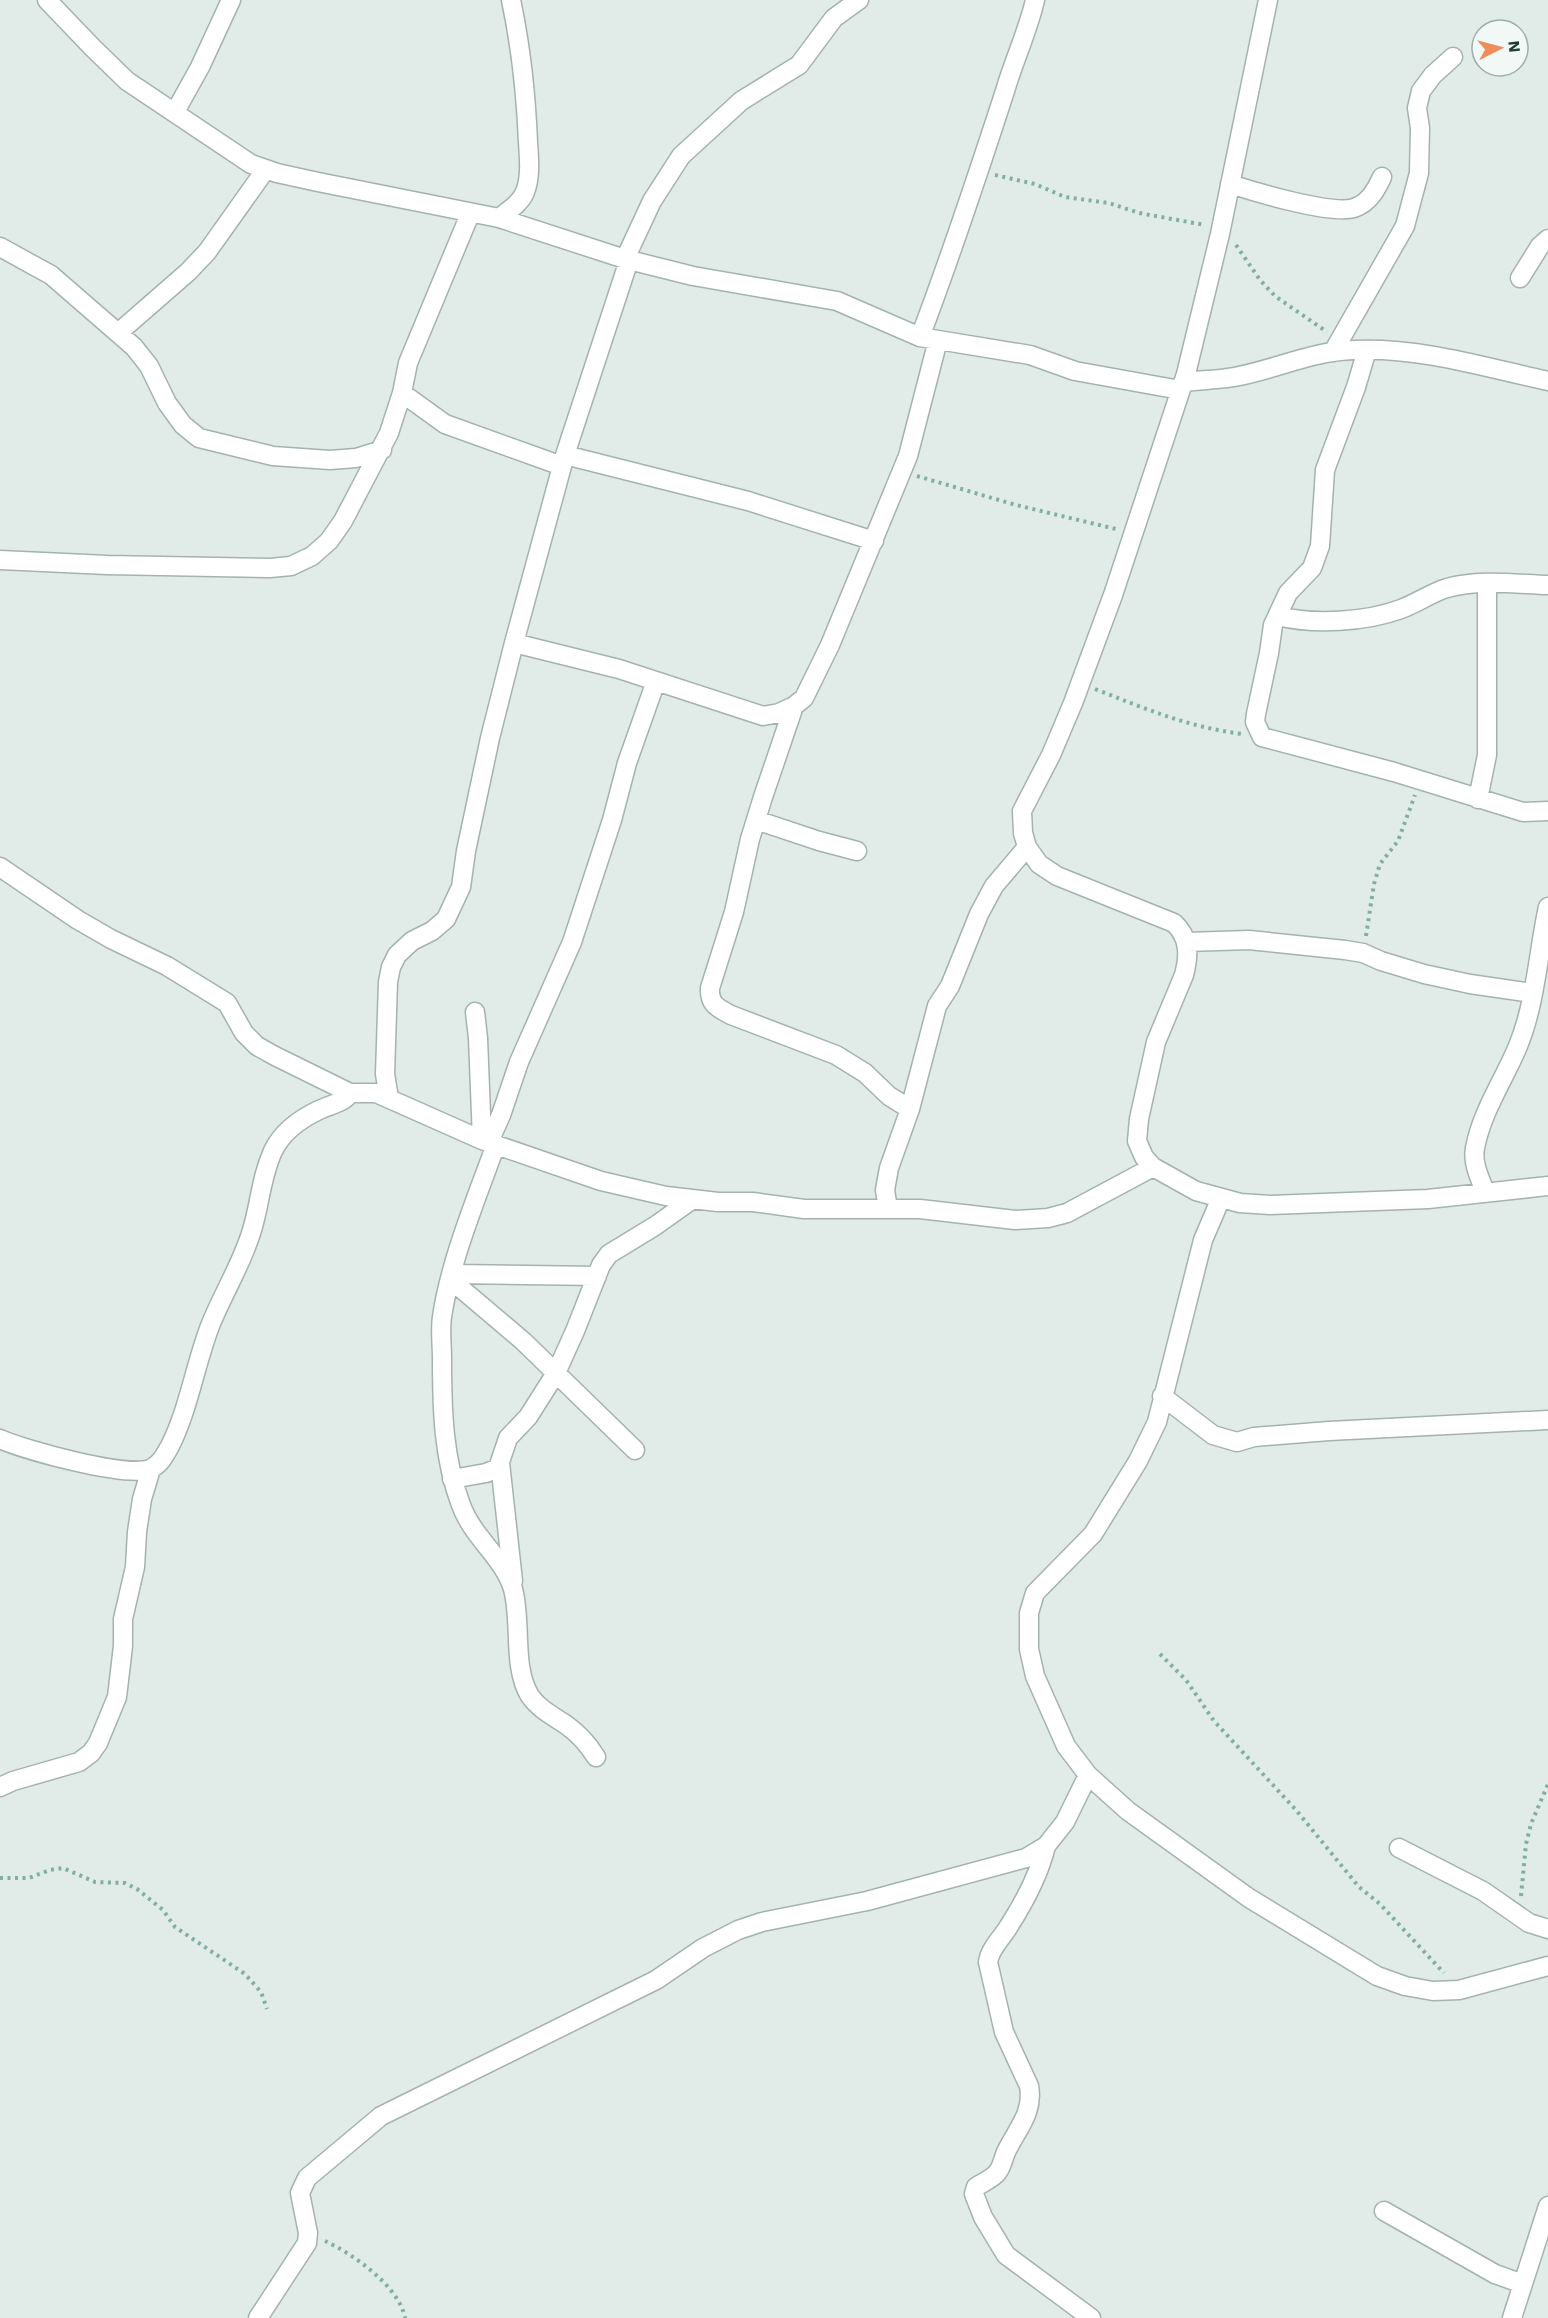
<svg xmlns="http://www.w3.org/2000/svg" width="1548" height="2318" viewBox="0 0 1548 2318" font-family="'Work Sans',sans-serif">
<style>
.lines{fill:none;stroke-linecap:round;stroke-linejoin:round}
.minor-casing{stroke:#a4b3af;stroke-width:21}
.path{stroke:#81afa5;stroke-width:4;stroke-dasharray:3 4.5;stroke-linecap:butt}
.minor{stroke:#fff;stroke-width:18}
</style>
<rect width="100%" height="100%" fill="#e1ebe8"/>
<g class="lines">
<defs>
<path id="minor" d="M 47,0 L 92,47 L 127,81 L 251,164 L 277,173 L 318,182 L 499,218 L 625,259 L 693,276 L 837,301 L 920,337 L 1030,355 L 1075,371 L 1180,390
M 1268,0 L 1220,234 L 1186,374 L 1113,595 L 1073,703 L 1051,755 L 1022,811 L 1023,833 L 1027,847 L 1039,864 L 1057,876 L 1174,923 C 1190,938 1189,956 1184,975 L 1156,1042 L 1139,1119 L 1137,1141 L 1144,1157 L 1153,1167 L 1196,1191 L 1240,1203 L 1270,1205 L 1428,1199 L 1548,1186
M 175,112 L 200,67 L 231,0
M 1230,184 C 1255,192 1331,215 1354,208 C 1369,203 1376,190 1382,177
M 499,218 C 508,211 520,204 525,192 C 531,177 529,158 528,142 C 526,94 521,47 511,0
M 0,247 L 51,275 L 134,347 L 149,366 L 167,403 L 183,425 L 199,438 L 273,456 L 330,460 L 356,458 L 382,450
M 625,259 L 652,201 L 681,156 L 741,101 L 799,65 L 834,18 L 859,0
M 1520,278 L 1540,246 L 1548,239
M 118,333 L 188,272 L 207,252 L 266,169
M 920,337 C 951,256 978,174 1005,91 C 1014,60 1028,31 1035,0
M 1367,350 L 1356,387 L 1325,470 L 1320,546 L 1312,568 L 1288,593 L 1273,625 L 1269,653 L 1256,714 L 1255,722 L 1262,737 L 1394,772 L 1523,812 L 1548,811
M 1333,352 L 1405,226 L 1419,173 L 1420,128 L 1417,108 L 1421,91 L 1433,75 L 1453,57
M 1183,382 C 1200,380 1217,380 1234,377 C 1274,370 1312,351 1354,350 C 1420,347 1484,367 1548,381
M 402,393 L 445,424 L 562,466
M 565,455 L 748,501 L 874,541
M 0,560 L 107,565 L 270,568 L 291,566 L 312,556 L 329,541 L 343,521 L 389,433 L 402,393 L 408,363 L 470,214
M 1278,616 C 1314,625 1366,622 1401,609 C 1417,603 1431,593 1447,588 C 1479,579 1516,584 1548,585
M 514,643 L 619,669 L 763,716 L 779,713 L 794,706 L 804,698 L 830,645 L 908,456 L 938,340
M 794,706 L 763,797 L 750,839 L 734,912 L 710,988 C 709,1005 718,1008 731,1015 L 836,1055 L 865,1073 L 889,1096 L 910,1109
M 1478,799 L 1487,755 L 1487,584
M 756,820 L 819,841 L 857,851
M 0,867 L 78,920 L 111,939 L 167,966 L 227,1003 L 244,1033 L 257,1046 L 275,1056 L 350,1093 L 376,1093 L 482,1140 L 601,1181 L 666,1196 L 718,1202 L 753,1202 L 804,1209 L 920,1209 L 1015,1220 L 1048,1218 L 1067,1213 L 1153,1167
M 1187,942 L 1249,940 L 1345,950 L 1363,953 L 1381,961 L 1424,974 L 1470,984 L 1532,993
M 475,1012 L 478,1038 L 482,1140
M 389,1098 L 385,1074 L 388,982 L 391,967 L 397,955 L 412,941 L 432,931 L 446,919 L 461,887 L 466,851 L 490,738 L 514,643 L 565,455 L 629,260
M 489,1142 L 501,1115 L 519,1062 L 572,942 L 612,820 L 627,763 L 656,681
M 496,1144 C 477,1197 450,1261 442,1317 C 440,1330 442,1345 442,1358 C 442,1408 443,1458 461,1505 C 473,1538 504,1558 513,1589 C 522,1622 512,1667 530,1696 C 539,1709 553,1716 565,1724 C 578,1733 588,1744 596,1757
M 1485,1192 C 1480,1178 1472,1163 1475,1148 C 1482,1111 1504,1080 1518,1046 C 1536,1002 1538,953 1548,907
M 1221,1198 L 1203,1240 L 1157,1422 L 1138,1461 L 1093,1534 L 1035,1593 L 1029,1613 L 1029,1649 L 1035,1676 L 1066,1746 L 1088,1775 L 1128,1811 L 1249,1898 L 1377,1976 L 1405,1986 L 1433,1991 L 1459,1990 L 1548,1966
M 888,1209 L 885,1190 L 889,1168 L 910,1109 L 937,1006 L 950,986 L 979,914 L 994,886 L 1027,847
M 453,1274 L 597,1276
M 451,1280 L 523,1341 L 635,1450
M 1162,1396 L 1213,1435 L 1237,1442 L 1254,1437 L 1329,1431 L 1548,1420
M 0,1439 C 25,1450 126,1478 150,1469 C 160,1465 165,1455 170,1446 C 189,1408 195,1365 210,1326 C 223,1293 242,1264 252,1230 C 260,1204 261,1177 273,1151 C 282,1132 300,1119 319,1110 C 329,1105 344,1103 350,1093
M 500,1463 L 513,1581
M 452,1479 L 486,1473 L 498,1468 L 508,1438 L 528,1417 L 556,1373 L 575,1331 L 601,1265 L 609,1254 L 655,1226 L 693,1199
M 0,1787 L 13,1781 L 79,1762 L 91,1753 L 98,1743 L 117,1697 L 123,1646 L 123,1619 L 135,1567 L 137,1532 L 142,1499 L 151,1469
M 1046,1846 C 1039,1875 1025,1901 1009,1926 C 1002,1938 990,1948 988,1962 L 1004,2032 L 1029,2086 C 1034,2113 1017,2129 1006,2152 C 1003,2159 1002,2168 996,2174 C 991,2179 982,2183 976,2187 L 974,2194 L 983,2217 L 1006,2255 L 1091,2318
M 1399,1848 L 1483,1891 L 1529,1923 L 1548,1929
M 1384,2211 L 1495,2274 L 1523,2284
M 258,2318 L 307,2243 L 308,2233 L 300,2193 L 307,2178 L 381,2116 L 656,1980 L 703,1948 L 738,1930 L 762,1922 L 867,1901 L 1026,1858 L 1046,1846 L 1065,1822 L 1088,1775
M 1512,2318 L 1548,2206"/>
</defs>
<use href="#minor" class="minor-casing"/>
<path class="path" d="M 995,175 L 1035,184 L 1065,197 L 1109,203 L 1139,213 L 1205,225
M 1236,245 L 1260,280 L 1275,296 L 1327,332
M 917,476 L 1016,505 L 1116,529
M 1095,689 C 1146,709 1188,727 1242,734
M 1366,936 L 1374,884 L 1380,864 L 1398,841 L 1415,795
M 1160,1654 L 1186,1680 L 1214,1721 L 1296,1810 L 1359,1887 L 1380,1904 L 1444,1973
M 0,1878 L 29,1878 L 50,1870 L 63,1868 L 95,1882 L 125,1883 L 137,1889 L 163,1910 L 175,1927 L 245,1974 L 261,1992 L 267,2009
M 1521,1896 L 1526,1844 L 1531,1824 L 1548,1784
M 325,2241 C 353,2254 399,2286 405,2318"/>
<use href="#minor" class="minor"/>
</g>
<g transform="translate(1500 48) rotate(84)"><circle r="28" fill="#f1f8f5" stroke="#9eada9" stroke-width="1.5"/>
<path d="M0-4.5L10 22L0 15L-10 22Z" fill="#f18d59"/>
<text y="-9" font-size="16" font-weight="bold" text-anchor="middle" fill="#213c37">N</text>
</g>
</svg>
